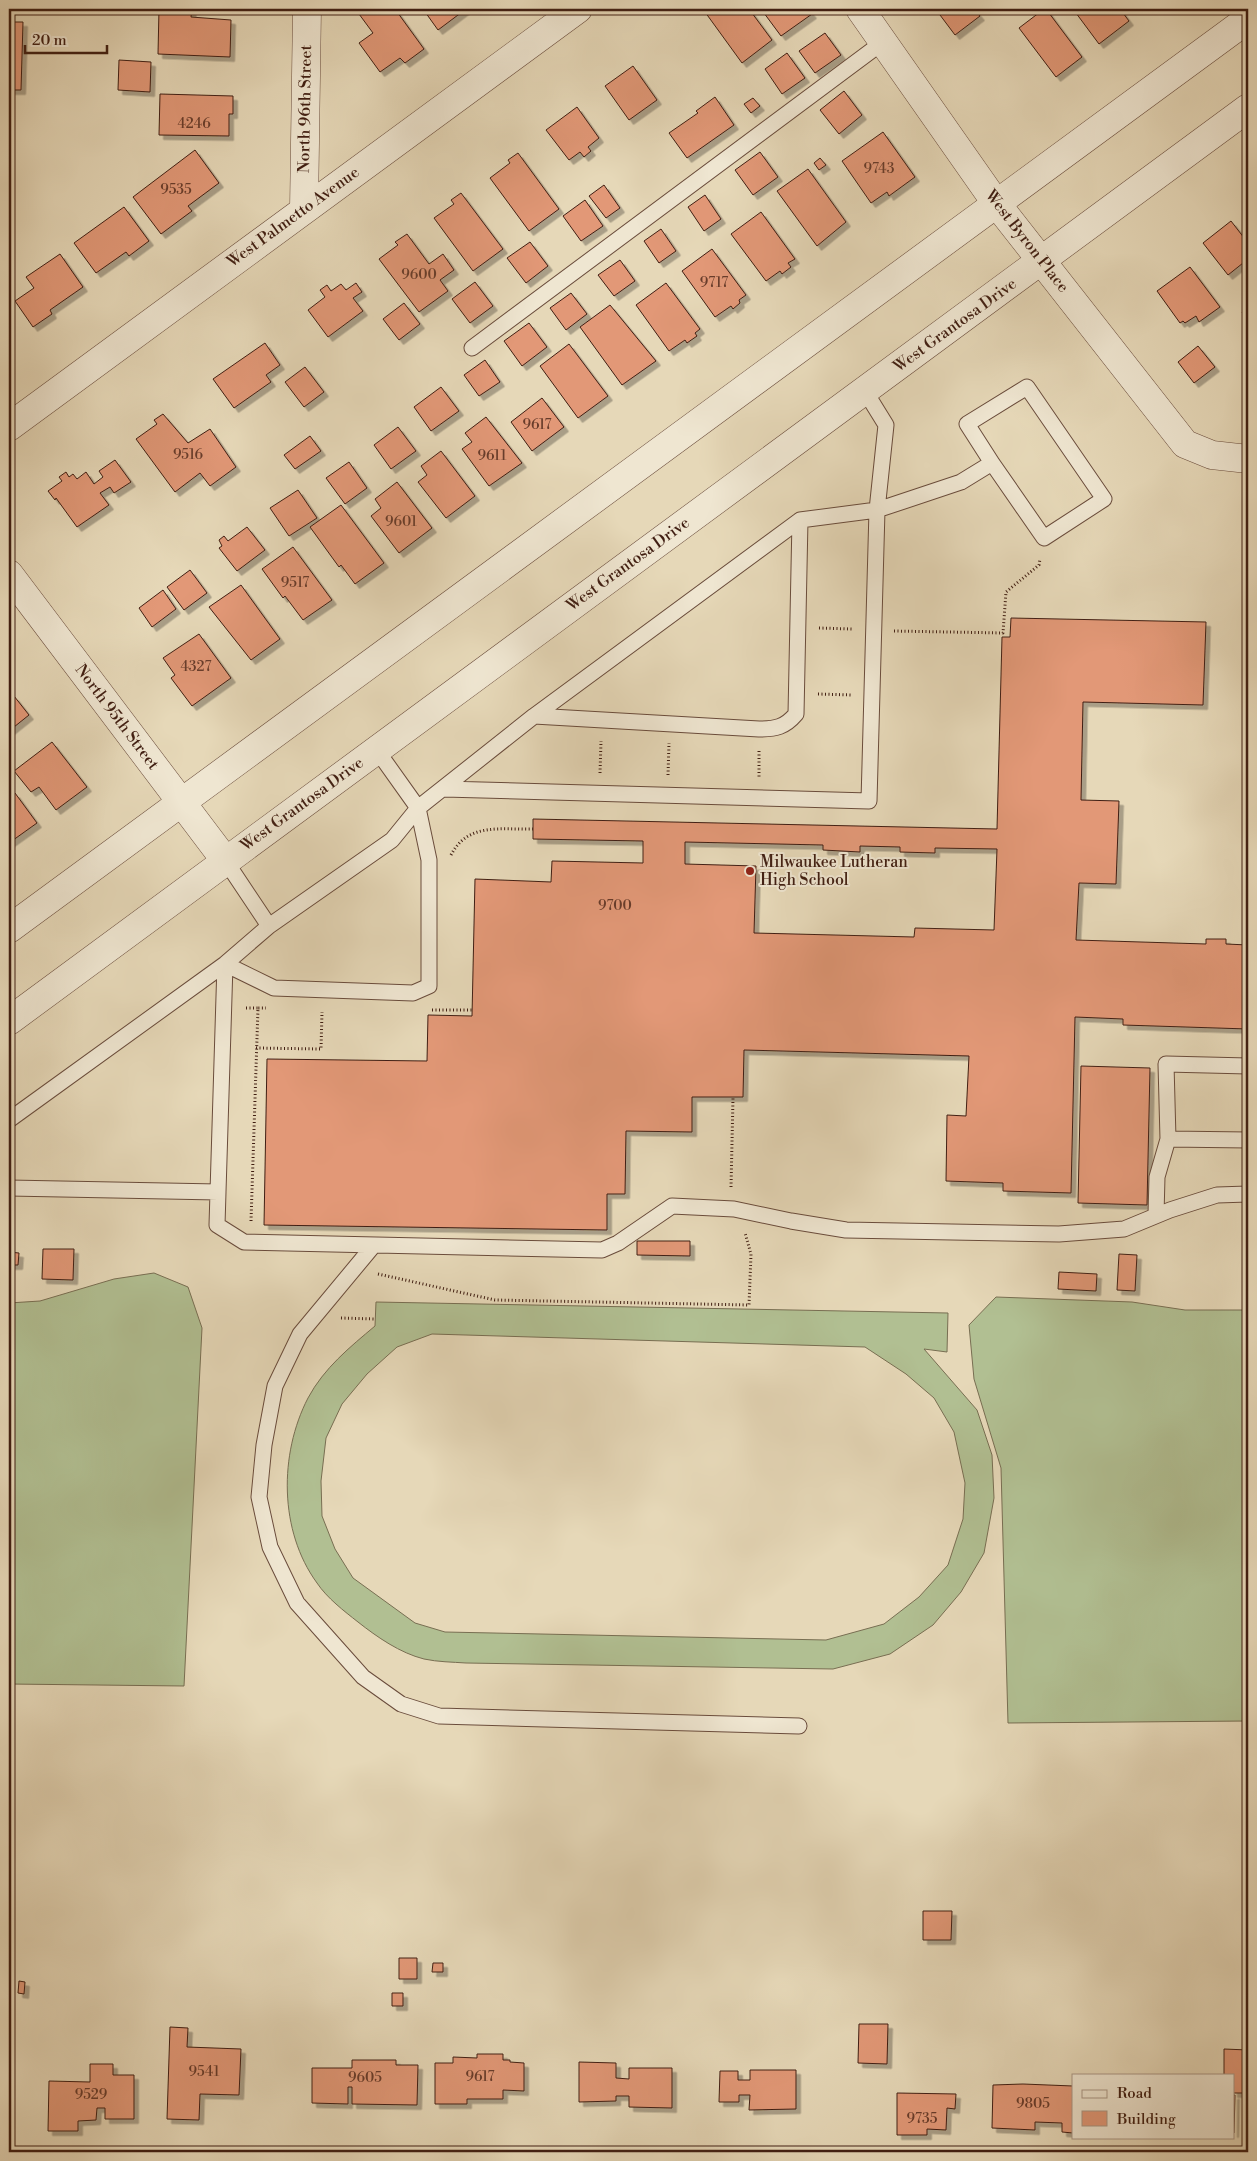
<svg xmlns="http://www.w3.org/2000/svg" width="1257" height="2161" viewBox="0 0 1257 2161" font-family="'Libre Bodoni',serif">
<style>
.pitch{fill:#b1bf92;stroke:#786e52;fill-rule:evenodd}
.building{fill:#e29877;stroke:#401e12;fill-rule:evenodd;filter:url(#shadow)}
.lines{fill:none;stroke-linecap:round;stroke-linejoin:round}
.service-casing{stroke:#6a4c3c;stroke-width:17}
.minor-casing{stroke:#6a4c3c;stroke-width:29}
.tertiary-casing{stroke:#6a4c3c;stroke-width:29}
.path{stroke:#401e12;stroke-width:3;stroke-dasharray:1 2.5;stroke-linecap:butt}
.service{stroke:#efe6d1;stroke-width:15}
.minor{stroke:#efe6d1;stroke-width:28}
.tertiary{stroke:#efe6d1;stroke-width:28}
.poi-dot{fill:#8f2418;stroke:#efe6d1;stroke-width:2}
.labels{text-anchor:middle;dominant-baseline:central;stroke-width:4;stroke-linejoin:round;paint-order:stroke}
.number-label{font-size:14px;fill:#683c2b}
.street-label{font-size:16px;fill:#401e12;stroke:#efe6d1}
.poi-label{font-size:16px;fill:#401e12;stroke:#efe6d1;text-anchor:start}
</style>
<defs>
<filter id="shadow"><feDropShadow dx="4.5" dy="4.5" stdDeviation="0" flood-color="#0004"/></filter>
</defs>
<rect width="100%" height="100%" fill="#e6d8b8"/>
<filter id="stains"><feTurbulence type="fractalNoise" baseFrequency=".004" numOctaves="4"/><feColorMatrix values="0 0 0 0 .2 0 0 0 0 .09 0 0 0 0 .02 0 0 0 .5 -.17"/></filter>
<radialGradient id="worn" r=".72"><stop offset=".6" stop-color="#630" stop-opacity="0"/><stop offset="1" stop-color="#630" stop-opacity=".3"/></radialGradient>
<path class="pitch" d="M 154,1273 L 188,1287 L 202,1328 L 184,1686 L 9,1684 L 9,1303 L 40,1301 L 114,1279 Z
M 996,1297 L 1132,1302 L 1185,1310 L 1248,1310 L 1248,1721 L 1008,1723 L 1001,1468 L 974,1379 L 969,1325 Z
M 376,1302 L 948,1313 L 947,1352 L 924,1349 L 977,1410 L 992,1455 L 994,1498 L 984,1553 L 961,1592 L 933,1625 L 890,1654 L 833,1669 L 466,1663 C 452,1662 438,1662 424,1659 C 400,1653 377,1637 358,1622 C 344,1611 327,1598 317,1583 C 279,1531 279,1454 308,1398 C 324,1368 350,1347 375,1326 ZM 432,1334 L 865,1347 L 906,1374 L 934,1398 L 954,1432 L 965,1483 L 963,1519 L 948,1565 L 919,1597 L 884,1624 L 826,1640 L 445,1632 L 415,1623 L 353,1578 L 335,1549 L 322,1516 L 321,1481 L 326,1438 L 342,1404 L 367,1374 L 397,1347 Z"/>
<path class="building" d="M 159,9 L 192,9 L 191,17 L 231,20 L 230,57 L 158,54 Z
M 366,9 L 395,9 L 424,49 L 405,63 L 400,58 L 380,72 L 359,43 L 373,33 L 359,14 Z
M 423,9 L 466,9 L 438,30 Z
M 710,9 L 749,9 L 772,40 L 742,63 L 705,12 Z
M 761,9 L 808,9 L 812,14 L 781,36 Z
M 939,9 L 974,9 L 980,16 L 955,35 L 937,11 Z
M 1044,9 L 1046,9 L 1082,57 L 1056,77 L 1019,28 Z
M 1073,9 L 1120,9 L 1129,21 L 1099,44 Z
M 9,22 L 23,22 L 21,90 L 9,90 Z
M 825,33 L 841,55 L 815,73 L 799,51 Z
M 787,53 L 805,78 L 782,94 L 765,69 Z
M 119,60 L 151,62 L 150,92 L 118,90 Z
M 633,66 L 657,100 L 629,120 L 605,86 Z
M 844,91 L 862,115 L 839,134 L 820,110 Z
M 160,94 L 233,96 L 233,114 L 229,114 L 229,136 L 159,135 Z
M 715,97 L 734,125 L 687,158 L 669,133 L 698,113 L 696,111 Z
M 753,98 L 760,106 L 751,113 L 744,104 Z
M 577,107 L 599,138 L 588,147 L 591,151 L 584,157 L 580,152 L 569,160 L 546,130 Z
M 883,132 L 915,177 L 889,196 L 887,192 L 871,203 L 842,161 Z
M 195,150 L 219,183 L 188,206 L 192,211 L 161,234 L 133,197 Z
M 760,152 L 778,177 L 753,195 L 735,170 Z
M 518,153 L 559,209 L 529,231 L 490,178 L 510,163 L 508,160 Z
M 820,158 L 826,165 L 819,170 L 814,163 Z
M 808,169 L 846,222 L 817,246 L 777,191 Z
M 604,185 L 620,208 L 606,218 L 589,196 Z
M 461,193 L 503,249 L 473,271 L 434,218 L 454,204 L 451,200 Z
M 705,195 L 721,219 L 704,231 L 688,207 Z
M 585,200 L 603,226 L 581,241 L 563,216 Z
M 124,207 L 149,241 L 129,256 L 126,252 L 96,273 L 74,243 Z
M 761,212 L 795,259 L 788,263 L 791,267 L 782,274 L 780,271 L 766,281 L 731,234 Z
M 1231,221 L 1248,243 L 1248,270 L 1243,263 L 1228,275 L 1203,243 Z
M 661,229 L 676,251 L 659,263 L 644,241 Z
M 407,234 L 429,264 L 443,254 L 454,270 L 440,280 L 448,291 L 419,312 L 379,259 L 398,245 L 395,242 Z
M 530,242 L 548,266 L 526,283 L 507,258 Z
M 712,249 L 746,295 L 739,300 L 740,303 L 733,309 L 731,306 L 715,317 L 682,271 Z
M 60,254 L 83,287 L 50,310 L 52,314 L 33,327 L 15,301 L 34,288 L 26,277 Z
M 620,260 L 635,281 L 614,296 L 598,275 Z
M 1190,267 L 1220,307 L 1199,322 L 1196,316 L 1185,323 L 1183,321 L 1180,323 L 1157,291 Z
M 475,282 L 493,306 L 470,323 L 452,299 Z
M 356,283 L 362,292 L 353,298 L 363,311 L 328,337 L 308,310 L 325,297 L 320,290 L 327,285 L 331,291 L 341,284 L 346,290 Z
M 666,283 L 700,329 L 695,333 L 697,336 L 687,343 L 685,340 L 669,351 L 636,305 Z
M 571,293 L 587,314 L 566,330 L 550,308 Z
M 404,303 L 420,324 L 399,340 L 383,319 Z
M 610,305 L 656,361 L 622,385 L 580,327 Z
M 1248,307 L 1248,321 L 1242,312 Z
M 529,323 L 547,347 L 522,366 L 504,341 Z
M 265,343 L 280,365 L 266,375 L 271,382 L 234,408 L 213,379 Z
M 569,344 L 608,396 L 578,418 L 540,366 Z
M 1198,346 L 1215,367 L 1194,383 L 1178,362 Z
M 485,360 L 500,382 L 479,396 L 464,375 Z
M 305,367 L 324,392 L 304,407 L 285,382 Z
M 441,387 L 459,411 L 431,431 L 414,407 Z
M 542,398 L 564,427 L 532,451 L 511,422 Z
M 163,414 L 188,443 L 210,429 L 236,467 L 210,486 L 200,473 L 175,492 L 136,439 L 157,424 L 154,420 Z
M 486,417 L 522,463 L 489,486 L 462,449 L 472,442 L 465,433 Z
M 398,427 L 416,451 L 391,469 L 374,445 Z
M 310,436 L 321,451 L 295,469 L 284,455 Z
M 441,451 L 475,496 L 446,518 L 418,482 L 427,475 L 421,466 Z
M 115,460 L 131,482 L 114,493 L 110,487 L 100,493 L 109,505 L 77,527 L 56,498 L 55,500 L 48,491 L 62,481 L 59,477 L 66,472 L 69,477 L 73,474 L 77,479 L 86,472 L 94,484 L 103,477 L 99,471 Z
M 349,462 L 367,488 L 345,504 L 326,478 Z
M 397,482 L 432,528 L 399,553 L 371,516 L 381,508 L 375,499 Z
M 298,490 L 317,518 L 289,536 L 270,508 Z
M 341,505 L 384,563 L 355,584 L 341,565 L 339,567 L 310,527 Z
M 247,527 L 265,550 L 237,571 L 219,548 L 222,546 L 219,540 L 224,536 L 228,541 Z
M 293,547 L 332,600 L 303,620 L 285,596 L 283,598 L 262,569 Z
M 190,570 L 207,593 L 184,610 L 167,587 Z
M 241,585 L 280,639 L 251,660 L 209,607 Z
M 163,590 L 176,609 L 152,627 L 139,608 Z
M 1011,618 L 1206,622 L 1203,705 L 1083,702 L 1081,800 L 1119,801 L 1116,884 L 1079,883 L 1076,940 L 1206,944 L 1206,939 L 1226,939 L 1226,944 L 1248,945 L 1248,1029 L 1123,1025 L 1123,1019 L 1075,1017 L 1071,1193 L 1003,1191 L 1003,1183 L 946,1181 L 947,1115 L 966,1116 L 969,1056 L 744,1050 L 743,1097 L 692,1097 L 692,1132 L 626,1131 L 625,1194 L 607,1194 L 607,1230 L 264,1225 L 267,1059 L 427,1061 L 428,1015 L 472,1016 L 475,879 L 551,882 L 552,861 L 643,863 L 643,841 L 533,839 L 533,819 L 997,829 L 1002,637 L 1010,637 ZM 685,842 L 823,845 L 823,850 L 860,852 L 860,846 L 900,847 L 900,852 L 935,853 L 935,848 L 997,849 L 994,930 L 915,928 L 914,937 L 754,933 L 756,866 L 685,864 Z
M 199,634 L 231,678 L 192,706 L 171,678 L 175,675 L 163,658 Z
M 14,696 L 29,715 L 9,731 L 9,700 Z
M 52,742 L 87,787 L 56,810 L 39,787 L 31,792 L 14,771 Z
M 15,793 L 37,823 L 9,843 L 9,797 Z
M 1081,1066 L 1150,1068 L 1147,1205 L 1078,1203 Z
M 637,1241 L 690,1241 L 690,1256 L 637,1255 Z
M 43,1249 L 74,1249 L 73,1280 L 42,1279 Z
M 9,1252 L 19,1253 L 18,1265 L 9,1265 Z
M 1119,1254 L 1137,1255 L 1135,1291 L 1117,1290 Z
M 1059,1272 L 1097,1274 L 1096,1291 L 1058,1289 Z
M 923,1911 L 952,1911 L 951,1940 L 923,1940 Z
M 399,1958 L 417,1958 L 417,1979 L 399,1979 Z
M 433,1963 L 443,1963 L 443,1972 L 432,1972 Z
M 19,1981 L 25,1982 L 24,1994 L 18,1993 Z
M 392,1993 L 403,1993 L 403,2006 L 392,2006 Z
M 859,2024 L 888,2024 L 887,2064 L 858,2063 Z
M 170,2027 L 188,2028 L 187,2047 L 241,2049 L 239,2095 L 200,2094 L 199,2120 L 167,2119 Z
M 1224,2049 L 1248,2050 L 1248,2093 L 1233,2093 L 1233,2075 L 1224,2075 Z
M 477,2054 L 503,2054 L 503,2060 L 510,2060 L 510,2062 L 524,2063 L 524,2091 L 503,2090 L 503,2099 L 467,2099 L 467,2104 L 435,2104 L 435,2063 L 453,2063 L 453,2057 L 477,2058 Z
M 352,2060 L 396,2060 L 396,2065 L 418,2065 L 417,2105 L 352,2104 L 352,2087 L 348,2087 L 348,2104 L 312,2103 L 312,2068 L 352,2068 Z
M 579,2062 L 616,2063 L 616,2078 L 629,2079 L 629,2068 L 672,2068 L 672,2108 L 629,2107 L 629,2096 L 616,2096 L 616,2101 L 579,2102 Z
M 90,2064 L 113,2064 L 113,2075 L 134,2075 L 134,2119 L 105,2119 L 105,2108 L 97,2108 L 96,2120 L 78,2121 L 78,2131 L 48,2131 L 49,2081 L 90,2082 Z
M 750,2070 L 796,2070 L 796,2109 L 749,2110 L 750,2095 L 739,2095 L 739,2102 L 719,2102 L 720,2071 L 738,2071 L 738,2080 L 750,2080 Z
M 1023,2084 L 1073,2086 L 1073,2133 L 1062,2132 L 1062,2123 L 1035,2122 L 1035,2130 L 992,2128 L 993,2085 Z
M 897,2093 L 956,2094 L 955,2109 L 947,2108 L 946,2130 L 927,2129 L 927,2135 L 897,2135 Z
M 1233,2095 L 1235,2095 L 1234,2133 L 1233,2133 Z"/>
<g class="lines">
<defs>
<path id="service" d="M 472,348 L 883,42
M 534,716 L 759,729 C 776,729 785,727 796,714 L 800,520
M 444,789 L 869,801 L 877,510 L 886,425 L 865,391
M 225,860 L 269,926
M 225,964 L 274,988 L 413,993 L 429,986 L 429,860 L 418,808 L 376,749
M 1248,1066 L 1166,1064 L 1168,1139 L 1248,1140
M 9,1120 L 225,964 L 269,926 L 392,840 L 418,808 L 534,716 L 800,520 L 877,510 L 961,482 L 992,463 L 967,424 L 1027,387 L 1104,499 L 1044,538 L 992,463
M 9,1188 L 218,1192 L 225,964
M 218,1192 L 217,1225 L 244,1242 L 602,1250 L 618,1243 L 672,1206 L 734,1209 L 791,1221 L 846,1230 L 1059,1234 L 1124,1229 L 1170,1210 L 1217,1195 L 1248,1194
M 1156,1215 L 1157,1177 L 1168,1139
M 374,1245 L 300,1334 L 275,1386 L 264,1445 L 259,1497 L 270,1547 L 297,1603 L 363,1677 L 401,1704 L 439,1716 L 799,1726"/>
<path id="minor" d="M 860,9 L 996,203 L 1185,444 L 1212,455 L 1248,459
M 304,209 L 307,9
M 9,427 L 578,9
M 9,574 L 225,860"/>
<path id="tertiary" d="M 9,929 L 1248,19
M 9,1021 L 1248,108"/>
</defs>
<use href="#service" class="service-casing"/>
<use href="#minor" class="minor-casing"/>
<use href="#tertiary" class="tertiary-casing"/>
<path class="path" d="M 819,628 L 852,629
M 894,631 L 1003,633 L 1006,592 L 1039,565 L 1040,559
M 818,694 L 852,695
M 759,751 L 759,777
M 600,773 L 601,741
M 668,775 L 669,743
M 451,855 C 468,822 501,830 533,829
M 246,1008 L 258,1008
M 432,1010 L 472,1010
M 256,1048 L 321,1049 L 322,1012
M 731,1187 L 733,1098
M 251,1221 L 258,1008 L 266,1008
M 378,1274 L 495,1300 L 749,1305 L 751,1254 L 745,1233
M 341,1318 L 375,1319"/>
<use href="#service" class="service"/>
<use href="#minor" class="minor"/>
<use href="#tertiary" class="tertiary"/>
</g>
<circle class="poi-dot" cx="750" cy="871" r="5"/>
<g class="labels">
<g class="number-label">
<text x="194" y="124">4246</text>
<text x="879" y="169">9743</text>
<text x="176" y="190">9535</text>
<text x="419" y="275">9600</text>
<text x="714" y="283">9717</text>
<text x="537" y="425">9617</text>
<text x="188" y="455">9516</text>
<text x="492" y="456">9611</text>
<text x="401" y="522">9601</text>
<text x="295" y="583">9517</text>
<text x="196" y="667">4327</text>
<text x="615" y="906">9700</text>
<text x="204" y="2072">9541</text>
<text x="480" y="2077">9617</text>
<text x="365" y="2078">9605</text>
<text x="91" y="2095">9529</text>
<text x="1033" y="2104">9805</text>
<text x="922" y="2119">9735</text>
</g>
<g class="street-label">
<text transform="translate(305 109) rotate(-89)">North 96th Street</text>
<text transform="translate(293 217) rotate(-36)">West Palmetto Avenue</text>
<text transform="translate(1027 241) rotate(52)">West Byron Place</text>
<text transform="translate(955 325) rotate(-36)">West Grantosa Drive</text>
<text transform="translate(628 564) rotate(-36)">West Grantosa Drive</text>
<text transform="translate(117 717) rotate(53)">North 95th Street</text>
<text transform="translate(302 804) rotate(-36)">West Grantosa Drive</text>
</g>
<g class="poi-label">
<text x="760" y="862">Milwaukee Lutheran<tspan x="760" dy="18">High School</tspan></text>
</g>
</g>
<rect width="1257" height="2161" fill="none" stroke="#e6d8b8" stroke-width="30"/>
<rect x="10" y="10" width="1237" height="2141" fill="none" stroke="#401e12" stroke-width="2.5"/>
<rect x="15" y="15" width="1227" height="2131" fill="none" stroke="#401e12"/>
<rect x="1072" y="2074" width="162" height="65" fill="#efe6d1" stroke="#a99685"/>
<rect x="1082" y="2090" width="25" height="8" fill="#efe6d1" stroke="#a99685"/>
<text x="1117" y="2098" font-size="15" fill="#401e12">Road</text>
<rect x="1082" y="2111" width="25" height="15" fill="#e29877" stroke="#a99685"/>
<text x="1117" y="2124" font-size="15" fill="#401e12">Building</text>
<path d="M25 45v8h82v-8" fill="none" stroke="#401e12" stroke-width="2.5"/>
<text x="32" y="45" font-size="15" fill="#401e12" stroke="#efe6d1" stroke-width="4" paint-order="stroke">20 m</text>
<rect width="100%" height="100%" filter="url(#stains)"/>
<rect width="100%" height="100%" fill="url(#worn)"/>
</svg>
